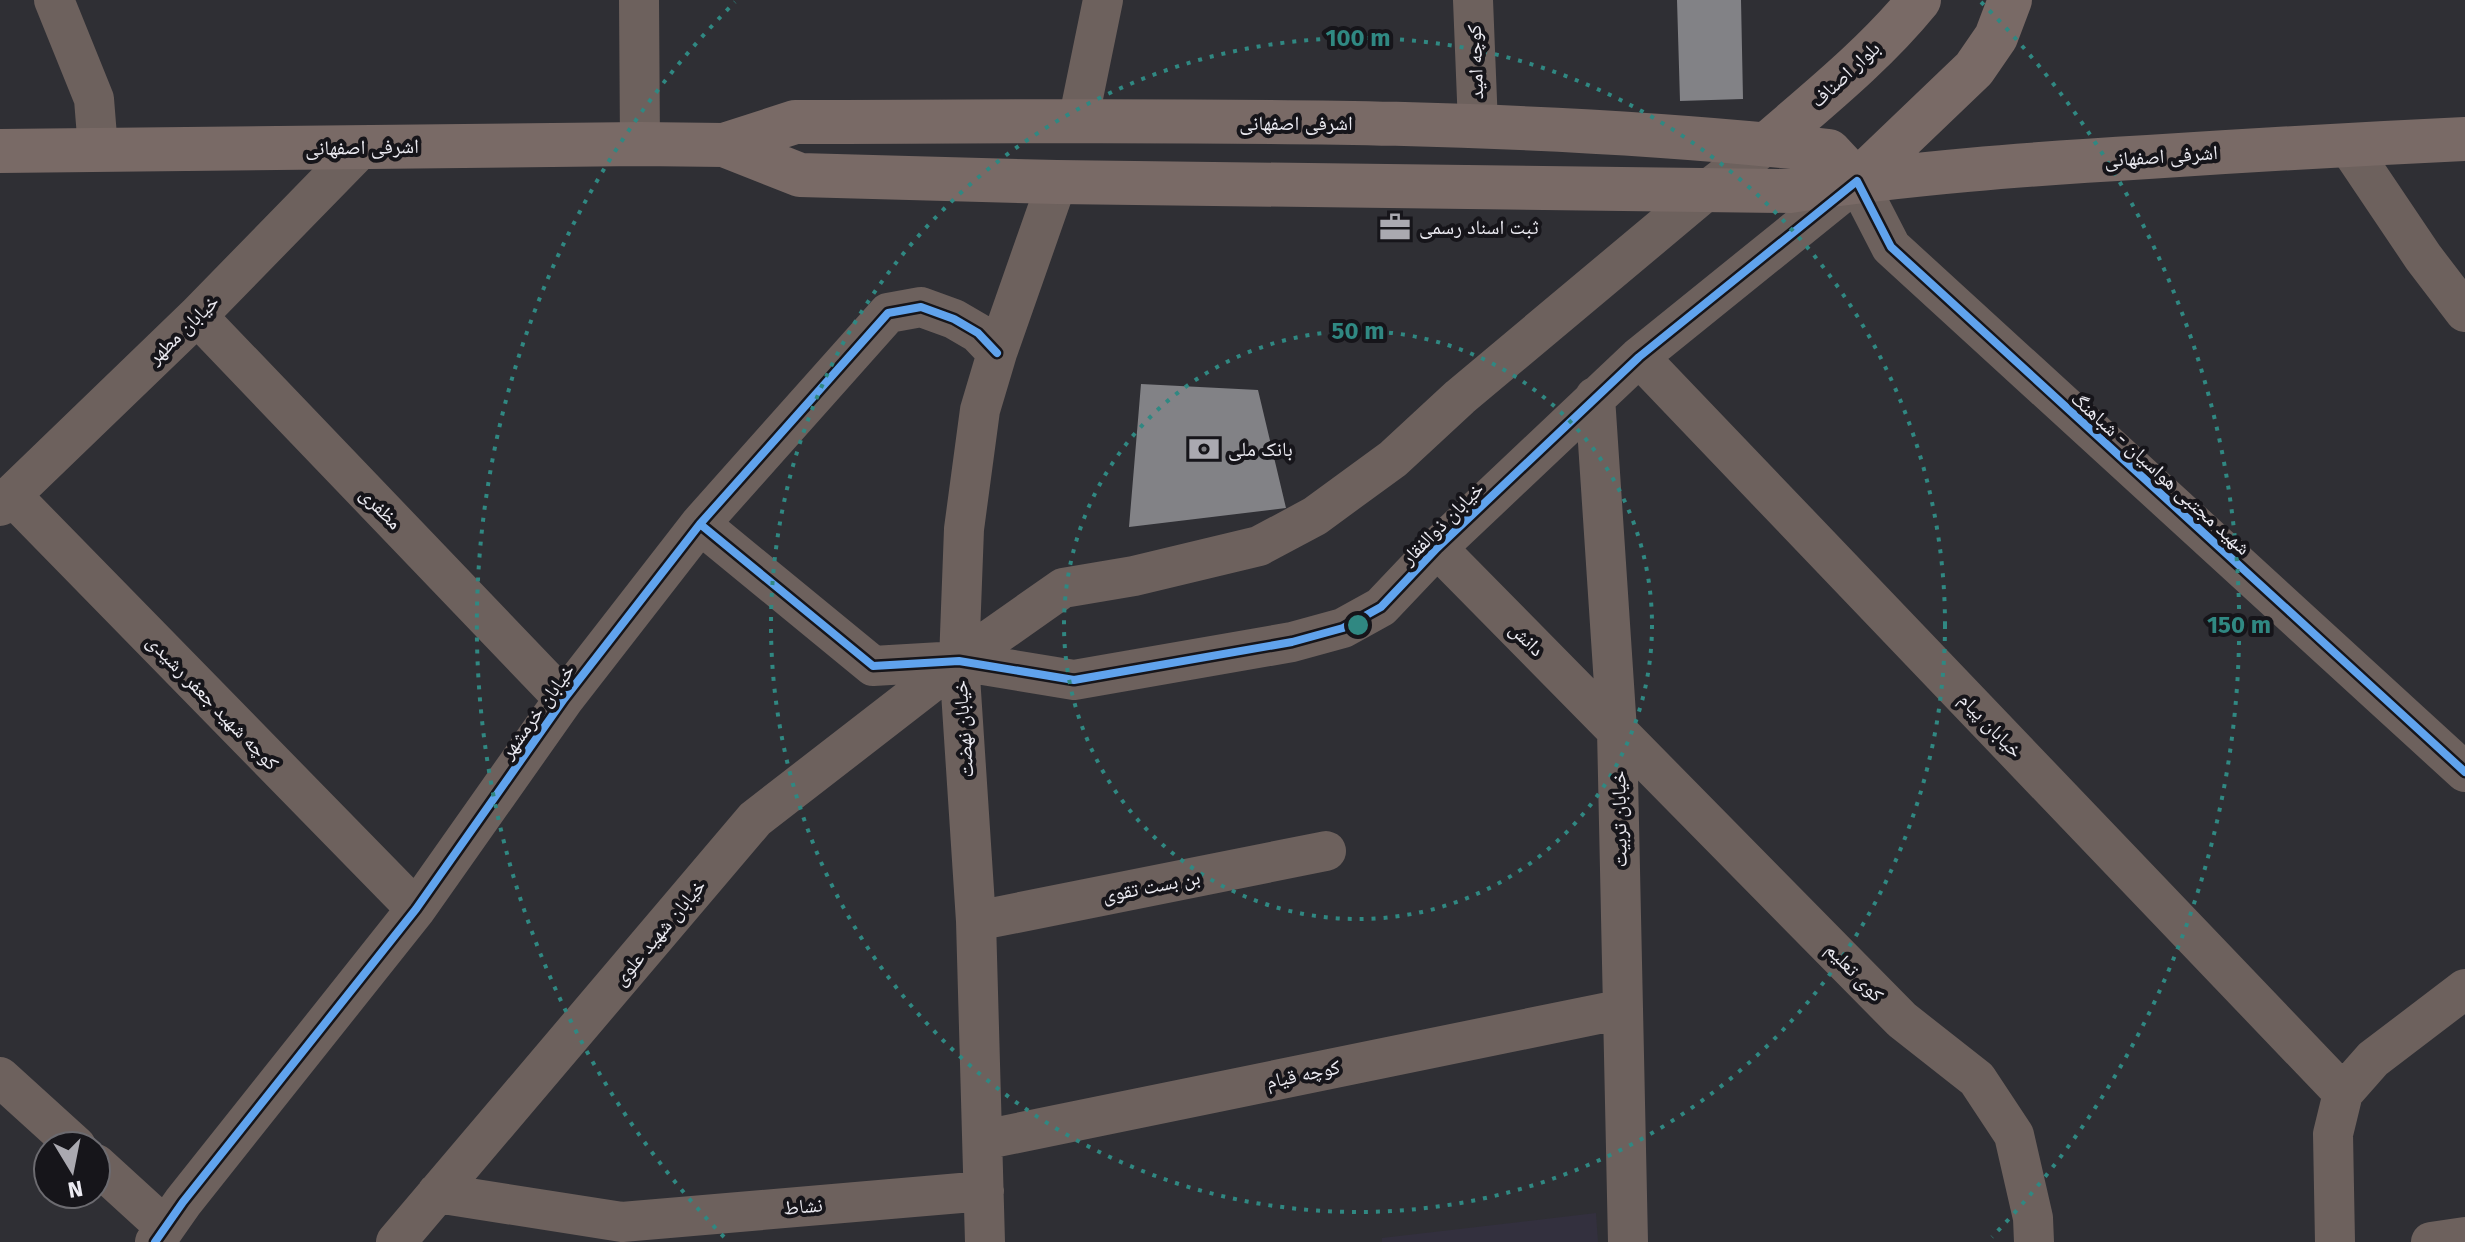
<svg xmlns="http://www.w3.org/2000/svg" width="2465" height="1242" viewBox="0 0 2465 1242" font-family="'Fira Sans','Noto Naskh Arabic',sans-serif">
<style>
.built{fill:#33303e}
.building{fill:#828286}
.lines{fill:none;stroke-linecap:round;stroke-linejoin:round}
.minor{stroke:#6d615d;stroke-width:40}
.major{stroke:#796a66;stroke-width:44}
.cycleway-casing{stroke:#16151a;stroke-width:13}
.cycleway{stroke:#60a3ed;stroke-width:8}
.ring{fill:none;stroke:#308882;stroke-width:4;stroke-dasharray:4 8}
.labels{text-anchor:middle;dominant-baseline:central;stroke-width:8;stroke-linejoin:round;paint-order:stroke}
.street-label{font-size:20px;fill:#ecebf2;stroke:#16151a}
.poi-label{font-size:20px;fill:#ecebf2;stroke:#16151a;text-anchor:start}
.centre{fill:#308882;stroke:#16151a;stroke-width:4}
.ring-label{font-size:24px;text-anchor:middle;font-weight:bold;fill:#308882;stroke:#16151a;stroke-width:8;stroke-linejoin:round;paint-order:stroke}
</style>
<rect width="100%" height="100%" fill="#2f2f34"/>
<path class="built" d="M 1596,1213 L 1598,1242 L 1382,1242 L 1382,1238 Z"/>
<path class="building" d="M 1677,0 L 1741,0 L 1743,99 L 1680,101 Z
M 1141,384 L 1258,390 L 1286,508 L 1129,527 Z"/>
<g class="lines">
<path class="minor" d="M 54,0 L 94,99 L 98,149
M 639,0 L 640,144
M 1473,0 L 1478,125
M 1078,122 L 1103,0
M 2347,144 L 2423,257 L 2465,312
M 197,316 L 564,699
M 1639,357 L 2343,1093
M 1595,397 L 1617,730 L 1628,1242
M 11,495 L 416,909
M 0,506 L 197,316 L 362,147
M 700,524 L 873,666 L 959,661 L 1074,680 L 1292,642 L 1343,628 L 1381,607 L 1437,548 L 1639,357 L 1857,181 L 1891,247 L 2465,772
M 1437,548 L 1902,1020 L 1977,1079 L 2014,1135 L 2033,1218 L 2034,1242
M 976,921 L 1326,851
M 0,1077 L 76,1146
M 983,1140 L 1623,1009
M 96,1164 L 165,1227
M 437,1193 L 622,1222 L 984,1191
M 155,1242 L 183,1202 L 416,909 L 564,699 L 700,524 L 888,313 L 921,307 L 954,319 L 978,333 L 997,353
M 396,1242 L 755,819 L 959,661 L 1063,588 L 1134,576 L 1259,546 L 1315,516 L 1393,459 L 1460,397 L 1706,191 L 1767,144
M 985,1242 L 976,921 L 959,661 L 964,529 L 980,410 L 997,353 L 1057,182
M 2335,1242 L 2333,1134 L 2343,1093 L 2373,1059 L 2465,989
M 2431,1242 L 2465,1237"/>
<path class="major" d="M 1767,144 C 1819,99 1875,54 1919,0
M 724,145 L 800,175 L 1057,182 L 1790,191 C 1909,173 2028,164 2148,157 C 2254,150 2359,144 2465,139
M 0,151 L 640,144 L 724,145 L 795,122 C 1140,122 1486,113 1829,151 L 1857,181
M 1857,181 L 1974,69 L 1996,37 L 2010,0"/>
<defs>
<path id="cycleway" d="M 700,524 L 873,666 L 959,661 L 1074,680 L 1292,642 L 1343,628 L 1381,607 L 1437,548 L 1639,357 L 1857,181 L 1891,247 L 2465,772
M 155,1242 L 183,1202 L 416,909 L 564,699 L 700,524 L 888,313 L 921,307 L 954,319 L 978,333 L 997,353"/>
</defs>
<use href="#cycleway" class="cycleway-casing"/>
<use href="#cycleway" class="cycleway"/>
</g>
<g class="ring">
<circle cx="1358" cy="625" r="294"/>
<circle cx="1358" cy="625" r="587"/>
<path d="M724 1237A881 881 0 0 1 735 2M1981 2A881 881 0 0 1 1992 1237"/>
</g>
<defs>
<symbol id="office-bare" viewBox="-9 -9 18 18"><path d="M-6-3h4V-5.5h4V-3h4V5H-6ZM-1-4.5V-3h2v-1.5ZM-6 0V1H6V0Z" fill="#aaa9b0" stroke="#16151a" stroke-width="2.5" paint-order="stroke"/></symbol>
<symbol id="bank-bare" viewBox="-9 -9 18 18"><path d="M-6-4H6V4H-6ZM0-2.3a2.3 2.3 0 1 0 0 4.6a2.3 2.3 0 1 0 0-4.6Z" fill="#aaa9b0" stroke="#16151a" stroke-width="2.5" paint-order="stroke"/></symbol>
</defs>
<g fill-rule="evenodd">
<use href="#office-bare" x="1373" y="205" width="44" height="44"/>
<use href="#bank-bare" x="1182" y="427" width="44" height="44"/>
</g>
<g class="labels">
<g class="street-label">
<text transform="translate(1475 62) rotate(-92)">کوچه امید</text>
<text transform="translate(1845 74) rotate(-43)">بلوار اصناف</text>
<text x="1296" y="123">اشرفی اصفهانی</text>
<text transform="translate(362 147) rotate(-1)">اشرفی اصفهانی</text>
<text transform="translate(2161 156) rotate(-4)">اشرفی اصفهانی</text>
<text transform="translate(183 329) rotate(-44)">خیابان مطهر</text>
<text transform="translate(2161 473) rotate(42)">شهید مجتبی هواسیان - شباهنگ</text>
<text transform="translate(381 508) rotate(46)">مظفری</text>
<text transform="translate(1442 523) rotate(-45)">خیابان ذوالفقار</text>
<text transform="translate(1527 639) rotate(45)">دانش</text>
<text transform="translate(213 702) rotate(46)">کوچه شهید جعفر رشیدی</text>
<text transform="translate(537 711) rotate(-54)">خیابان خرمشهر</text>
<text transform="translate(1991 725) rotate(46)">خیابان پیام</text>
<text transform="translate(963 729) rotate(-94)">خیابان نهضت</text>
<text transform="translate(1619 819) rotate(-91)">خیابان تربیت</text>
<text transform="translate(1151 886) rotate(-11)">بن بست تقوی</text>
<text transform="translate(659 932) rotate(-50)">خیابان شهید علوی</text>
<text transform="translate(1855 972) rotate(46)">کوی تعلیم</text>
<text transform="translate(1303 1074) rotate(-12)">کوچه قیام</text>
<text transform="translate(803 1206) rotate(-5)">نشاط</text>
</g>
<g class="poi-label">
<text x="1419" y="227">ثبت اسناد رسمی</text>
<text x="1228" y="449">بانک ملی</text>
</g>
</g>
<circle cx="1358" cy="625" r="12" class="centre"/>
<g class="ring-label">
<text x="1358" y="46">100 m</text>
<text x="1358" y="339">50 m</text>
<text x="2239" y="633">150 m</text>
</g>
<g transform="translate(72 1170) rotate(170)"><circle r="38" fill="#16151a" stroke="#6c6b70" stroke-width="2"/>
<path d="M0-6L14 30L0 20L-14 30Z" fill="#aaa9b0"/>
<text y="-12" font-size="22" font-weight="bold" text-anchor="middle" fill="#ecebf2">N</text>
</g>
</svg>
